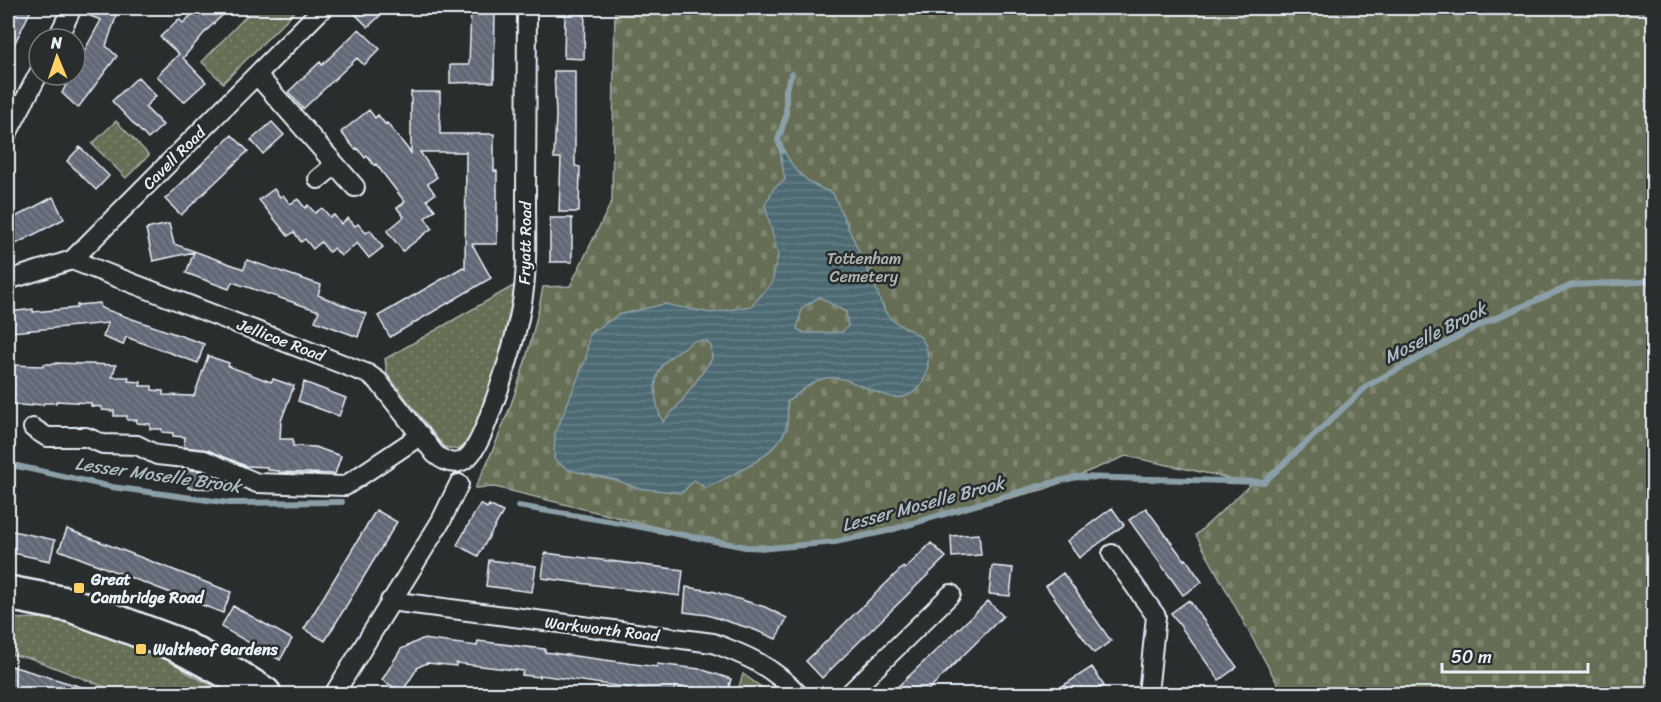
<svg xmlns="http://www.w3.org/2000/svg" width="1661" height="702" viewBox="0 0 1661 702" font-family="Sriracha,sans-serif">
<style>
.grass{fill:url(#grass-dots);stroke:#a7b0a6;stroke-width:1.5}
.cemetery{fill:url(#cemetery-stones);stroke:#a7b0a6;stroke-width:1.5}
.water{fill:url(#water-rules);stroke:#8b9fa8;stroke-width:1.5;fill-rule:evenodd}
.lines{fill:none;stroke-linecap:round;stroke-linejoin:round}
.stream{stroke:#8b9fa8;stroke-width:6}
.building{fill:url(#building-back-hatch);stroke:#e8f1f8;stroke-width:1.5}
.street-casing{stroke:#e8f1f8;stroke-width:22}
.highway-casing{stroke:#e8f1f8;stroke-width:38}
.street{stroke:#2a2d2e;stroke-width:18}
.highway{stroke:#2a2d2e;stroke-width:33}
.poi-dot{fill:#ffd166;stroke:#2a2d2e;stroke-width:2}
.labels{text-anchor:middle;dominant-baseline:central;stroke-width:5;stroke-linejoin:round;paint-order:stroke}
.street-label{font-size:16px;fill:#e8f1f8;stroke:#2a2d2e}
.park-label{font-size:16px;fill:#aeb6af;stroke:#2a2d2e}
.poi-label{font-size:16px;font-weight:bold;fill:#e8f1f8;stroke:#2a2d2e;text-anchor:start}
.water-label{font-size:18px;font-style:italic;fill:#aabbc2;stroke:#2a2d2e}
</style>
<defs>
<pattern id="grass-dots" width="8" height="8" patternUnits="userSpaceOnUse" patternTransform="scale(1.5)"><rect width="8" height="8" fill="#666e55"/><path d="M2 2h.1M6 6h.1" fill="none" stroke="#7c836e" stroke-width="1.8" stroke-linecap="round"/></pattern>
<pattern id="cemetery-stones" width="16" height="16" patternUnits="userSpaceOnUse" patternTransform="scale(1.5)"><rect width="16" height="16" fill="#666e55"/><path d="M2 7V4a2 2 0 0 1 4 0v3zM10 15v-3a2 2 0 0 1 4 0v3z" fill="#7c836e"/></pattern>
<pattern id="water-rules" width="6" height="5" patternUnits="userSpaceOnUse" patternTransform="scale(1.5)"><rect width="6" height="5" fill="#4d6972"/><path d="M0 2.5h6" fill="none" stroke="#677f87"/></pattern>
<pattern id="building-back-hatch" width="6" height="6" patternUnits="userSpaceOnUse" patternTransform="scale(1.5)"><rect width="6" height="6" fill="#626776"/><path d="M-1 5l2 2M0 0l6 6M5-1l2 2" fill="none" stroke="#787d8a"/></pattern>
</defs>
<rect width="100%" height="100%" fill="#2a2d2e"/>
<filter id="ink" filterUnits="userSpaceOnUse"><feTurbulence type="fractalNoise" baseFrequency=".0167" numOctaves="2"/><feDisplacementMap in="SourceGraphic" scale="12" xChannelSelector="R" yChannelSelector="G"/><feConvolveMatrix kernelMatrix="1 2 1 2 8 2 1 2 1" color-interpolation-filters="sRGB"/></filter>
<g filter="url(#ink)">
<path class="grass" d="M 254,8 L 298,8 L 223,83 L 202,62 Z
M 116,121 L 149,155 L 126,178 L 92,144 Z
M 515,285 C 508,321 487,431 458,450 L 444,447 L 387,374 L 385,359 Z
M 44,618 L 91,625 L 178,660 L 184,671 L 228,694 L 123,694 L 30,658 L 8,654 L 8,619 Z
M 743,674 L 771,694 L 733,694 L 737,693 Z"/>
<path class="cemetery" d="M 615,8 L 1641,8 L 1645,16 L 1653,15 L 1653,694 L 1283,694 L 1196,535 L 1252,483 L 1126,456 L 1045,489 L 835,543 L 745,549 L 495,487 L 475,488 C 507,424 530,357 543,287 L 570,286 L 612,201 Z"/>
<path class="water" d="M 784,150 C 793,172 811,186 833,193 C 847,225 861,257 876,289 C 879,297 883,311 889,317 C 905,333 926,328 928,358 C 928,369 927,378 919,387 C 894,417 856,372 826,378 C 811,380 799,394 787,402 C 788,412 789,425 783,435 C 766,462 733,474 706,488 L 694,480 L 682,493 L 637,488 L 616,480 L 569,470 L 554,459 L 555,434 L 586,358 L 589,334 L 618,315 L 664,304 L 711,313 L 751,306 L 772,283 L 778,255 L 765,205 L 774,188 L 785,180 L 780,152 ZM 819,297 L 846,312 L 848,326 L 842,332 L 805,333 L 797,329 L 802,308 ZM 694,341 L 706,341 L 711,346 L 712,359 L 681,402 L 663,422 C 654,404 650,376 667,360 C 674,353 685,347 694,341 Z"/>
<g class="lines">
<path class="stream" d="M 782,151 L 778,140 L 786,116 L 786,89 L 792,74
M 8,464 L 112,487 L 229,503 L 342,502
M 518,506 L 620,523 L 746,547 L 770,548 L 835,542 L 887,531 L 1046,484 L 1077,477 L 1264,482 L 1367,386 L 1475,327 L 1572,285 L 1641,282 L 1654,279"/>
</g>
<path class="building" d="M 8,8 L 32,8 L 8,57 Z
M 83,8 L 119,8 L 106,46 L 117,56 L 78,108 L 62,93 L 71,75 L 75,75 L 75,68 L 101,20 L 82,13 Z
M 199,8 L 230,8 L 206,31 L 183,58 L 206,82 L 184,102 L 157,76 L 179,54 L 160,37 L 179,19 L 183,23 Z
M 349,8 L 388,8 L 368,27 Z
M 471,8 L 495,8 L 494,82 L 450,83 L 450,65 L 469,65 Z
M 565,12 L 585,12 L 584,59 L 564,58 Z
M 359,29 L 380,49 L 364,65 L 357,58 L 303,109 L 288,92 L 320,62 L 322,65 Z
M 554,71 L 575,71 L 575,166 L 580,167 L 579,212 L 559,212 L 561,158 L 554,158 L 556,115 Z
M 138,77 L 156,96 L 145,107 L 163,125 L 148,139 L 112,101 Z
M 411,92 L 440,92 L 440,134 L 494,134 L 494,171 L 497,171 L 497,244 L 472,244 L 491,278 L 390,337 L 378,316 L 463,267 L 465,269 L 466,152 L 420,152 L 437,177 L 428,184 L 435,194 L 427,200 L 435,210 L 425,218 L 432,228 L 403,251 L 387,231 L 404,217 L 397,208 L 405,202 L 376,164 L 374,165 L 367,156 L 365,158 L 357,148 L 355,149 L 341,132 L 369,110 L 375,118 L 378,115 L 385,124 L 387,123 L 411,153 Z
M 272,122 L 284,135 L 263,154 L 251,140 Z
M 232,135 L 248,151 L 181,215 L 165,199 Z
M 80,147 L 109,176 L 96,190 L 67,161 Z
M 274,189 L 280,197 L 283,195 L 290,204 L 298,199 L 305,208 L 308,205 L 315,213 L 322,208 L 330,217 L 334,215 L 341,224 L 348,218 L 355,226 L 358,224 L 366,233 L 370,230 L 383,247 L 369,258 L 357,243 L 341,256 L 334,248 L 329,252 L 321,242 L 313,249 L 305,239 L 301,242 L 294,232 L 288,236 L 259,200 Z
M 53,197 L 64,219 L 8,248 L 8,221 Z
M 550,218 L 572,218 L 572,262 L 550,262 Z
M 169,224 L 174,244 L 244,269 L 247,260 L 321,285 L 318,295 L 366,314 L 358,337 L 315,321 L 319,311 L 232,282 L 229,289 L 186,273 L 194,252 L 153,261 L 146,229 Z
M 100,303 L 101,308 L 204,344 L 198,363 L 126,337 L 123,345 L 103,337 L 108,323 L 12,332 L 9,312 L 33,309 L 33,312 L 77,308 L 77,305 Z
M 208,356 L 229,363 L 228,366 L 271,382 L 273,379 L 294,386 L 281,421 L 280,439 L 293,439 L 293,446 L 315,447 L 341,456 L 335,474 L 279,472 L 279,471 L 267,470 L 267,467 L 246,466 L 208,450 L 184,447 L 185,437 L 173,436 L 173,433 L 162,432 L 162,429 L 150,429 L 150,424 L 137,423 L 137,420 L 127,420 L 127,416 L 114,416 L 114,411 L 102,410 L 102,407 L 91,406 L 91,403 L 56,401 L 56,403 L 44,403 L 43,405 L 32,404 L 32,406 L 8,404 L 8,365 L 44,366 L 44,364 L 56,364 L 56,363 L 116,365 L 112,377 L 129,377 L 128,381 L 141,382 L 140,386 L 152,386 L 152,390 L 163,391 L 163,395 L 194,396 Z
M 304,382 L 346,398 L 339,416 L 298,401 Z
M 183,469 L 201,471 L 226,482 L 226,489 L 188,488 L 188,483 L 182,483 Z
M 480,504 L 487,508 L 489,505 L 503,512 L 478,556 L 457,545 Z
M 1112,508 L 1124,525 L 1079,558 L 1067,541 Z
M 1146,508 L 1184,560 L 1186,559 L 1202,582 L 1183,595 L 1129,520 Z
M 376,510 L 397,522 L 325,641 L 304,629 Z
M 67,529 L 231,592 L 223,613 L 59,550 Z
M 8,530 L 55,540 L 50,561 L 8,552 Z
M 979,534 L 981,555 L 952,557 L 951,536 Z
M 931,543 L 946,557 L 822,678 L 806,661 L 903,567 L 905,569 Z
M 545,553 L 683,570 L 680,596 L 542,578 Z
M 489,560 L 536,566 L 532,592 L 486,586 Z
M 992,566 L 1013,568 L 1010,596 L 989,594 Z
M 1063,573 L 1111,641 L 1094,653 L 1046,586 Z
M 686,587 L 712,591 L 765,607 L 787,618 L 776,639 L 755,630 L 707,615 L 684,612 Z
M 1189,600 L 1237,667 L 1219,680 L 1171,613 Z
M 988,601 L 1003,616 L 924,694 L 890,694 Z
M 233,606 L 292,639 L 280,660 L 221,627 Z
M 422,639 L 477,646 L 478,641 L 526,647 L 545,649 L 545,652 L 657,667 L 657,664 L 700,669 L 731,679 L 727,694 L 701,694 L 675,687 L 673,694 L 540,675 L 540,677 L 522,675 L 523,671 L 456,663 L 456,666 L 427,663 L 418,667 L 402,692 L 382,680 L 401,649 Z
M 8,665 L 92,690 L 91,694 L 23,694 L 8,690 Z
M 1092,667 L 1104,686 L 1090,694 L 1050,694 Z"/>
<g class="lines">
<defs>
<path id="street" d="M 57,39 L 72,8
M 257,75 L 355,187
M 8,132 L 39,73
M 318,179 L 335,165
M 72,260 L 368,374 L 378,381 L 435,454 C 465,479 478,445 487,422 C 501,385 514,347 521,308 C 528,273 526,235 526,199 C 526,135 527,71 527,8
M 8,280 L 72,260 L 323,8
M 33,428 L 47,437 L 86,437 L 103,444 L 137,445 L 157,455 L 204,460 L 257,483 L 345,486 L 421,435
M 1112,554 L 1156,616 L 1148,694
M 390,601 L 713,643 C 748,656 771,666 798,694
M 334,694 L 441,521 L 459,484
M 849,694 L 951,594"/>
<path id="highway" d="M 8,593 L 71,605 L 176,644 L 234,675 L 264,694"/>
</defs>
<use href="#street" class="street-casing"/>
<use href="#highway" class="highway-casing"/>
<use href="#street" class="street"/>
<use href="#highway" class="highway"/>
</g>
</g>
<g class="poi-dot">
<rect x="73" y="582" width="12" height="12" rx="3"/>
<rect x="135" y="643" width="12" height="12" rx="3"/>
</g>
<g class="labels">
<g class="street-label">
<text transform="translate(174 158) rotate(-45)">Cavell Road</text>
<text transform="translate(525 243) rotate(-89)">Fryatt Road</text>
<text transform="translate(281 340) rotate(21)">Jellicoe Road</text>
<text transform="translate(602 629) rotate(7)">Warkworth Road</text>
</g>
<g class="park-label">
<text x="864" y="258">Tottenham<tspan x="864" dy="18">Cemetery</tspan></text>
</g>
<g class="poi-label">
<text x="91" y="579">Great<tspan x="91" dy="18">Cambridge Road</tspan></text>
<text x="153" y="649">Waltheof Gardens</text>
</g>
<g class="water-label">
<text transform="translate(1435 333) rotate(-27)">Moselle Brook</text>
<text transform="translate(158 475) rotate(8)">Lesser Moselle Brook</text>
<text transform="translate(923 504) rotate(-15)">Lesser Moselle Brook</text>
</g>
</g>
<rect width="1661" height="702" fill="none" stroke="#2a2d2e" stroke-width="30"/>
<rect x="15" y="15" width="1631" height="672" fill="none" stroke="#e8f1f8" stroke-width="2" filter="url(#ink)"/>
<g transform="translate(57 57) rotate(358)"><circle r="28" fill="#2a2d2e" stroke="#767b7f" stroke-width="1.5"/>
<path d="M0-4.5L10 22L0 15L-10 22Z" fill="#ffd166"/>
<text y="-9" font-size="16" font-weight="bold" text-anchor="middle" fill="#e8f1f8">N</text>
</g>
<path d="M1442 663v9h146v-9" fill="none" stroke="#e8f1f8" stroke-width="3"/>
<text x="1451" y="663" font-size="18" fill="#e8f1f8" stroke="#2a2d2e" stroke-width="4.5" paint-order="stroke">50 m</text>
</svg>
